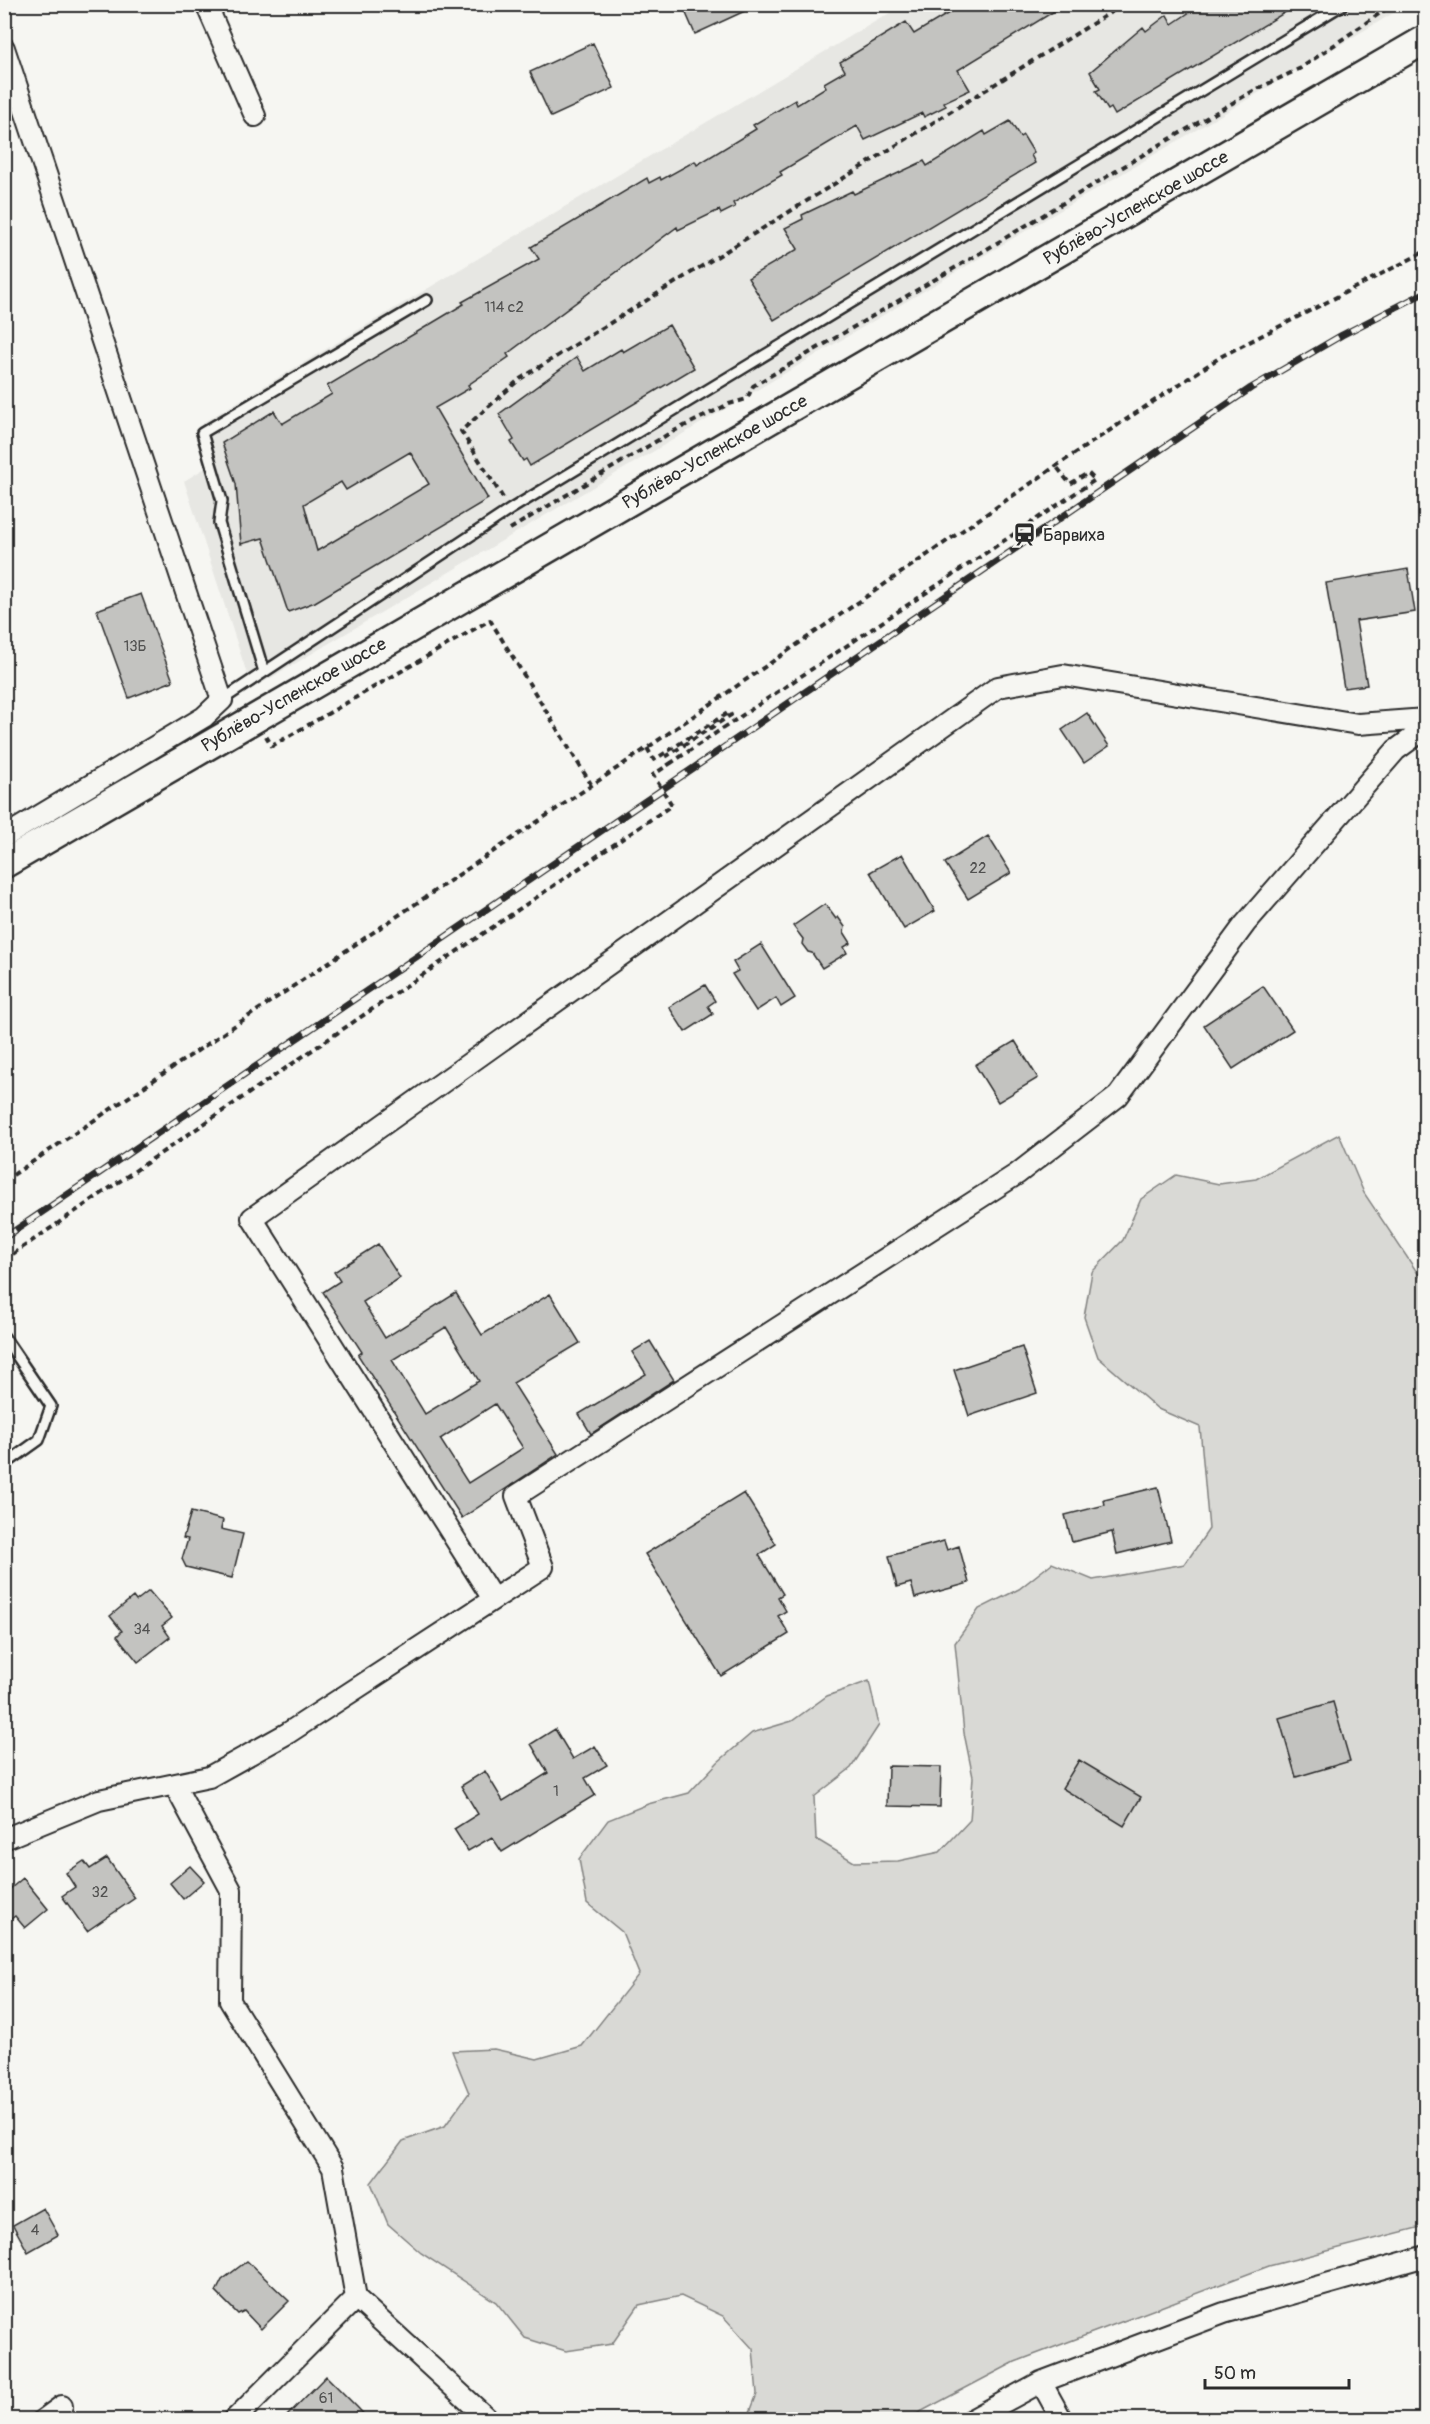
<svg xmlns="http://www.w3.org/2000/svg" width="1430" height="2424" viewBox="0 0 1430 2424" font-family="Pangolin,sans-serif">
<style>
.built{fill:#e7e7e3}
.green{fill:#d9d9d5;stroke:#828280;stroke-width:1.5}
.building{fill:#c3c3c0;stroke:#2b2b2b;stroke-width:1.5;fill-rule:evenodd}
.lines{fill:none;stroke-linecap:round;stroke-linejoin:round}
.service-casing{stroke:#2b2b2b;stroke-width:14}
.minor-casing{stroke:#2b2b2b;stroke-width:24}
.secondary-casing{stroke:#2b2b2b;stroke-width:32}
.path{stroke:#2b2b2b;stroke-width:4;stroke-dasharray:6 4.5;stroke-linecap:butt}
.service{stroke:#f6f6f2;stroke-width:9}
.minor{stroke:#f6f6f2;stroke-width:20}
.secondary{stroke:#f6f6f2;stroke-width:27}
.rail-casing{stroke:#2b2b2b;stroke-width:7}
.rail{stroke:#f6f6f2;stroke-width:4.5;stroke-dasharray:14;stroke-linecap:butt}
.labels{text-anchor:middle;dominant-baseline:central;stroke-width:4.5;stroke-linejoin:round;paint-order:stroke}
.number-label{font-size:15px;fill:#515150}
.street-label{font-size:18px;fill:#2b2b2b;stroke:#f6f6f2}
.poi-label{font-size:18px;fill:#2b2b2b;stroke:#f6f6f2;text-anchor:start}
</style>
<rect width="100%" height="100%" fill="#f6f6f2"/>
<filter id="ink" filterUnits="userSpaceOnUse"><feTurbulence type="fractalNoise" baseFrequency=".0167" numOctaves="2"/><feDisplacementMap in="SourceGraphic" scale="12" xChannelSelector="R" yChannelSelector="G"/><feConvolveMatrix kernelMatrix="1 2 1 2 8 2 1 2 1" color-interpolation-filters="sRGB"/></filter>
<g filter="url(#ink)">
<path class="built" d="M 903,5 L 1407,5 L 252,689 L 184,481 L 215,462 L 204,422 Z"/>
<path class="green" d="M 1339,1134 L 1364,1193 L 1425,1284 L 1425,2226 L 1269,2266 L 1015,2362 L 907,2419 L 747,2420 L 757,2394 L 753,2349 L 723,2316 L 681,2296 L 639,2305 L 612,2344 L 566,2351 L 525,2338 L 496,2302 L 421,2253 L 388,2224 L 371,2183 L 403,2141 L 445,2126 L 469,2093 L 452,2051 L 494,2049 L 537,2059 L 582,2046 L 639,1974 L 622,1932 L 587,1903 L 579,1859 L 608,1820 L 648,1804 L 689,1793 L 718,1762 L 752,1733 L 792,1721 L 827,1696 L 869,1681 L 879,1725 L 851,1768 L 814,1797 L 816,1839 L 854,1862 L 898,1861 L 940,1852 L 970,1820 L 973,1777 L 964,1733 L 955,1643 L 979,1609 L 1019,1589 L 1052,1563 L 1093,1580 L 1185,1564 L 1209,1529 L 1200,1427 L 1158,1409 L 1098,1357 L 1084,1317 L 1092,1272 L 1123,1240 L 1141,1199 L 1176,1175 L 1219,1184 L 1256,1179 Z"/>
<path class="building" d="M 682,4 L 760,4 L 695,34 Z
M 964,4 L 1066,4 L 958,70 L 970,90 L 944,102 L 946,106 L 924,117 L 922,113 L 865,140 L 857,126 L 780,172 L 782,175 L 733,203 L 735,207 L 721,214 L 719,210 L 678,230 L 677,227 L 507,354 L 509,357 L 468,385 L 470,388 L 435,408 L 488,499 L 315,602 L 288,612 L 263,538 L 241,544 L 236,484 L 222,443 L 274,411 L 282,424 L 332,394 L 327,386 L 464,304 L 462,302 L 539,259 L 531,247 L 647,178 L 649,183 L 660,177 L 661,180 L 695,161 L 697,165 L 756,129 L 753,125 L 795,100 L 797,105 L 826,87 L 824,83 L 845,71 L 840,62 L 906,22 L 914,34 ZM 410,452 L 429,484 L 317,551 L 304,504 L 341,482 L 346,490 Z
M 1202,4 L 1299,4 L 1115,115 L 1111,108 L 1108,110 L 1096,91 L 1100,89 L 1090,72 L 1143,27 L 1146,31 L 1167,15 L 1172,24 Z
M 593,43 L 614,88 L 551,117 L 530,72 Z
M 1010,121 L 1020,137 L 1023,135 L 1034,153 L 1031,155 L 1035,163 L 774,320 L 748,278 L 798,249 L 785,228 L 803,219 L 802,215 L 852,191 L 854,194 L 924,161 L 927,166 L 984,131 L 986,135 Z
M 669,325 L 694,368 L 530,466 L 526,459 L 523,461 L 511,442 L 514,440 L 499,414 L 577,357 L 585,371 L 621,349 L 623,352 Z
M 1408,569 L 1415,612 L 1356,621 L 1367,685 L 1344,688 L 1326,583 Z
M 141,594 L 173,681 L 129,698 L 97,610 Z
M 1087,713 L 1109,746 L 1084,763 L 1062,730 Z
M 988,836 L 1011,873 L 968,899 L 945,863 Z
M 902,854 L 935,911 L 904,929 L 870,872 Z
M 825,904 L 836,919 L 838,917 L 845,927 L 844,932 L 851,943 L 844,947 L 847,953 L 822,968 L 812,953 L 808,952 L 802,944 L 803,939 L 793,926 Z
M 761,944 L 795,998 L 781,1007 L 776,998 L 756,1011 L 732,974 L 738,971 L 733,962 Z
M 705,985 L 715,1001 L 708,1006 L 713,1014 L 685,1032 L 669,1007 Z
M 1263,986 L 1293,1030 L 1233,1069 L 1204,1025 Z
M 1015,1041 L 1038,1078 L 998,1102 L 975,1065 Z
M 378,1244 L 400,1278 L 363,1302 L 385,1338 L 456,1293 L 482,1335 L 550,1294 L 580,1343 L 513,1383 L 558,1454 L 462,1518 L 358,1355 L 362,1352 L 323,1292 L 340,1281 L 334,1272 ZM 446,1327 L 479,1381 L 425,1414 L 392,1360 ZM 495,1404 L 523,1448 L 468,1483 L 440,1439 Z
M 650,1341 L 674,1380 L 591,1434 L 579,1414 L 646,1374 L 632,1352 Z
M 1022,1347 L 1037,1393 L 969,1416 L 954,1370 Z
M 1158,1487 L 1171,1541 L 1117,1554 L 1112,1532 L 1072,1542 L 1065,1515 L 1105,1505 L 1104,1500 Z
M 744,1493 L 776,1544 L 759,1555 L 783,1594 L 778,1597 L 786,1611 L 778,1616 L 789,1634 L 721,1676 L 645,1554 Z
M 191,1512 L 223,1520 L 221,1529 L 243,1534 L 232,1578 L 186,1567 L 182,1559 L 188,1539 L 183,1538 Z
M 944,1541 L 947,1550 L 959,1546 L 969,1583 L 915,1598 L 911,1583 L 897,1587 L 889,1556 Z
M 149,1591 L 172,1618 L 162,1626 L 170,1637 L 138,1662 L 117,1636 L 122,1631 L 110,1616 L 133,1597 L 136,1601 Z
M 1333,1702 L 1350,1761 L 1296,1777 L 1279,1718 Z
M 555,1729 L 573,1759 L 595,1746 L 607,1765 L 585,1778 L 595,1795 L 502,1852 L 492,1837 L 468,1851 L 454,1829 L 478,1814 L 461,1786 L 485,1771 L 503,1801 L 548,1773 L 531,1744 Z
M 1079,1760 L 1141,1797 L 1124,1826 L 1062,1788 Z
M 888,1766 L 941,1767 L 940,1807 L 887,1806 Z
M 107,1858 L 135,1898 L 87,1931 L 62,1896 L 75,1887 L 66,1873 L 84,1861 L 90,1869 Z
M 190,1866 L 204,1881 L 183,1899 L 170,1883 Z
M 23,1878 L 48,1909 L 25,1928 L 15,1916 L 4,1924 L 4,1894 Z
M 43,2208 L 58,2235 L 28,2252 L 13,2225 Z
M 247,2261 L 289,2301 L 261,2329 L 244,2311 L 238,2314 L 216,2292 L 222,2280 Z
M 326,2376 L 358,2408 L 369,2420 L 283,2420 Z"/>
<g class="lines">
<defs>
<path id="service" d="M 264,672 L 219,523 L 222,501 L 202,433 L 427,300
M 222,700 L 511,509 L 1344,4
M 4,1337 L 51,1406 L 39,1440 L 4,1465"/>
<path id="minor" d="M 206,4 L 255,116
M 4,48 L 222,700 L 204,717 L 4,837
M 493,1599 L 252,1218 L 998,687 L 1063,675 L 1358,724 L 1426,719
M 175,1786 L 231,1890 L 230,2001 L 333,2168 L 356,2298 L 489,2420
M 4,1839 L 99,1800 L 209,1777 L 288,1733 L 543,1567 L 516,1496 L 1017,1174 L 1118,1096 L 1245,924 L 1396,750 L 1426,728
M 1041,2382 L 1062,2420
M 43,2420 L 62,2406
M 234,2420 L 356,2298
M 971,2420 L 1041,2382 L 1224,2313 L 1426,2256"/>
<path id="secondary" d="M 4,864 L 1426,39"/>
</defs>
<use href="#service" class="service-casing"/>
<use href="#minor" class="minor-casing"/>
<use href="#secondary" class="secondary-casing"/>
<path class="path" d="M 503,498 L 461,431 L 520,379 L 1124,4
M 510,529 L 670,433 L 729,404 L 747,399 L 753,386 L 987,249 L 1146,153 L 1255,90 L 1301,68 L 1393,4
M 266,736 L 272,746 L 490,620 L 591,784
M 647,748 L 654,760 L 729,712 L 731,715 L 667,756 L 671,763 L 1095,480 L 1088,473 L 1070,484 L 1056,466
M 4,1181 L 647,748 L 1056,466 L 1222,356 L 1426,251
M 4,1260 L 672,805 L 653,775 L 671,763"/>
<use href="#service" class="service"/>
<use href="#minor" class="minor"/>
<use href="#secondary" class="secondary"/>
<defs>
<path id="rail" d="M 4,1238 L 1251,388 L 1342,335 L 1426,292"/>
</defs>
<use href="#rail" class="rail-casing"/>
<use href="#rail" class="rail"/>
</g>
</g>
<defs>
<symbol id="station-bare" viewBox="-9 -9 18 18"><path d="M-3-6H3Q5-6 5-4V2Q5 4 3 4L4.5 6H3L1.5 4h-3L-3 6H-4.5L-3 4Q-5 4-5 2V-4Q-5-6-3-6ZM-3.5-4v3h7v-3ZM-3.5 1v1.5H-2V1ZM2 1v1.5H3.5V1Z" fill="#2b2b2b" stroke="#f6f6f2" stroke-width="2.5" paint-order="stroke"/></symbol>
</defs>
<g fill-rule="evenodd">
<use href="#station-bare" x="1008" y="518" width="33" height="33"/>
</g>
<g class="labels">
<g class="number-label">
<text x="504" y="307">114 с2</text>
<text x="135" y="646">13Б</text>
<text x="978" y="868">22</text>
<text x="142" y="1629">34</text>
<text x="556" y="1791">1</text>
<text x="100" y="1892">32</text>
<text x="35" y="2230">4</text>
<text x="326" y="2398">61</text>
</g>
<g class="street-label">
<text transform="translate(1136 208) rotate(-30)">Рублёво-Успенское шоссе</text>
<text transform="translate(715 452) rotate(-30)">Рублёво-Успенское шоссе</text>
<text transform="translate(294 695) rotate(-30)">Рублёво-Успенское шоссе</text>
</g>
<g class="poi-label">
<text x="1043" y="535">Барвиха</text>
</g>
</g>
<rect width="1430" height="2424" fill="none" stroke="#f6f6f2" stroke-width="24"/>
<rect x="12" y="12" width="1406" height="2400" fill="none" stroke="#2b2b2b" stroke-width="2" filter="url(#ink)"/>
<path d="M1205 2379v9h144v-9" fill="none" stroke="#2b2b2b" stroke-width="3"/>
<text x="1214" y="2379" font-size="18" fill="#2b2b2b" stroke="#f6f6f2" stroke-width="4.5" paint-order="stroke">50 m</text>
</svg>
